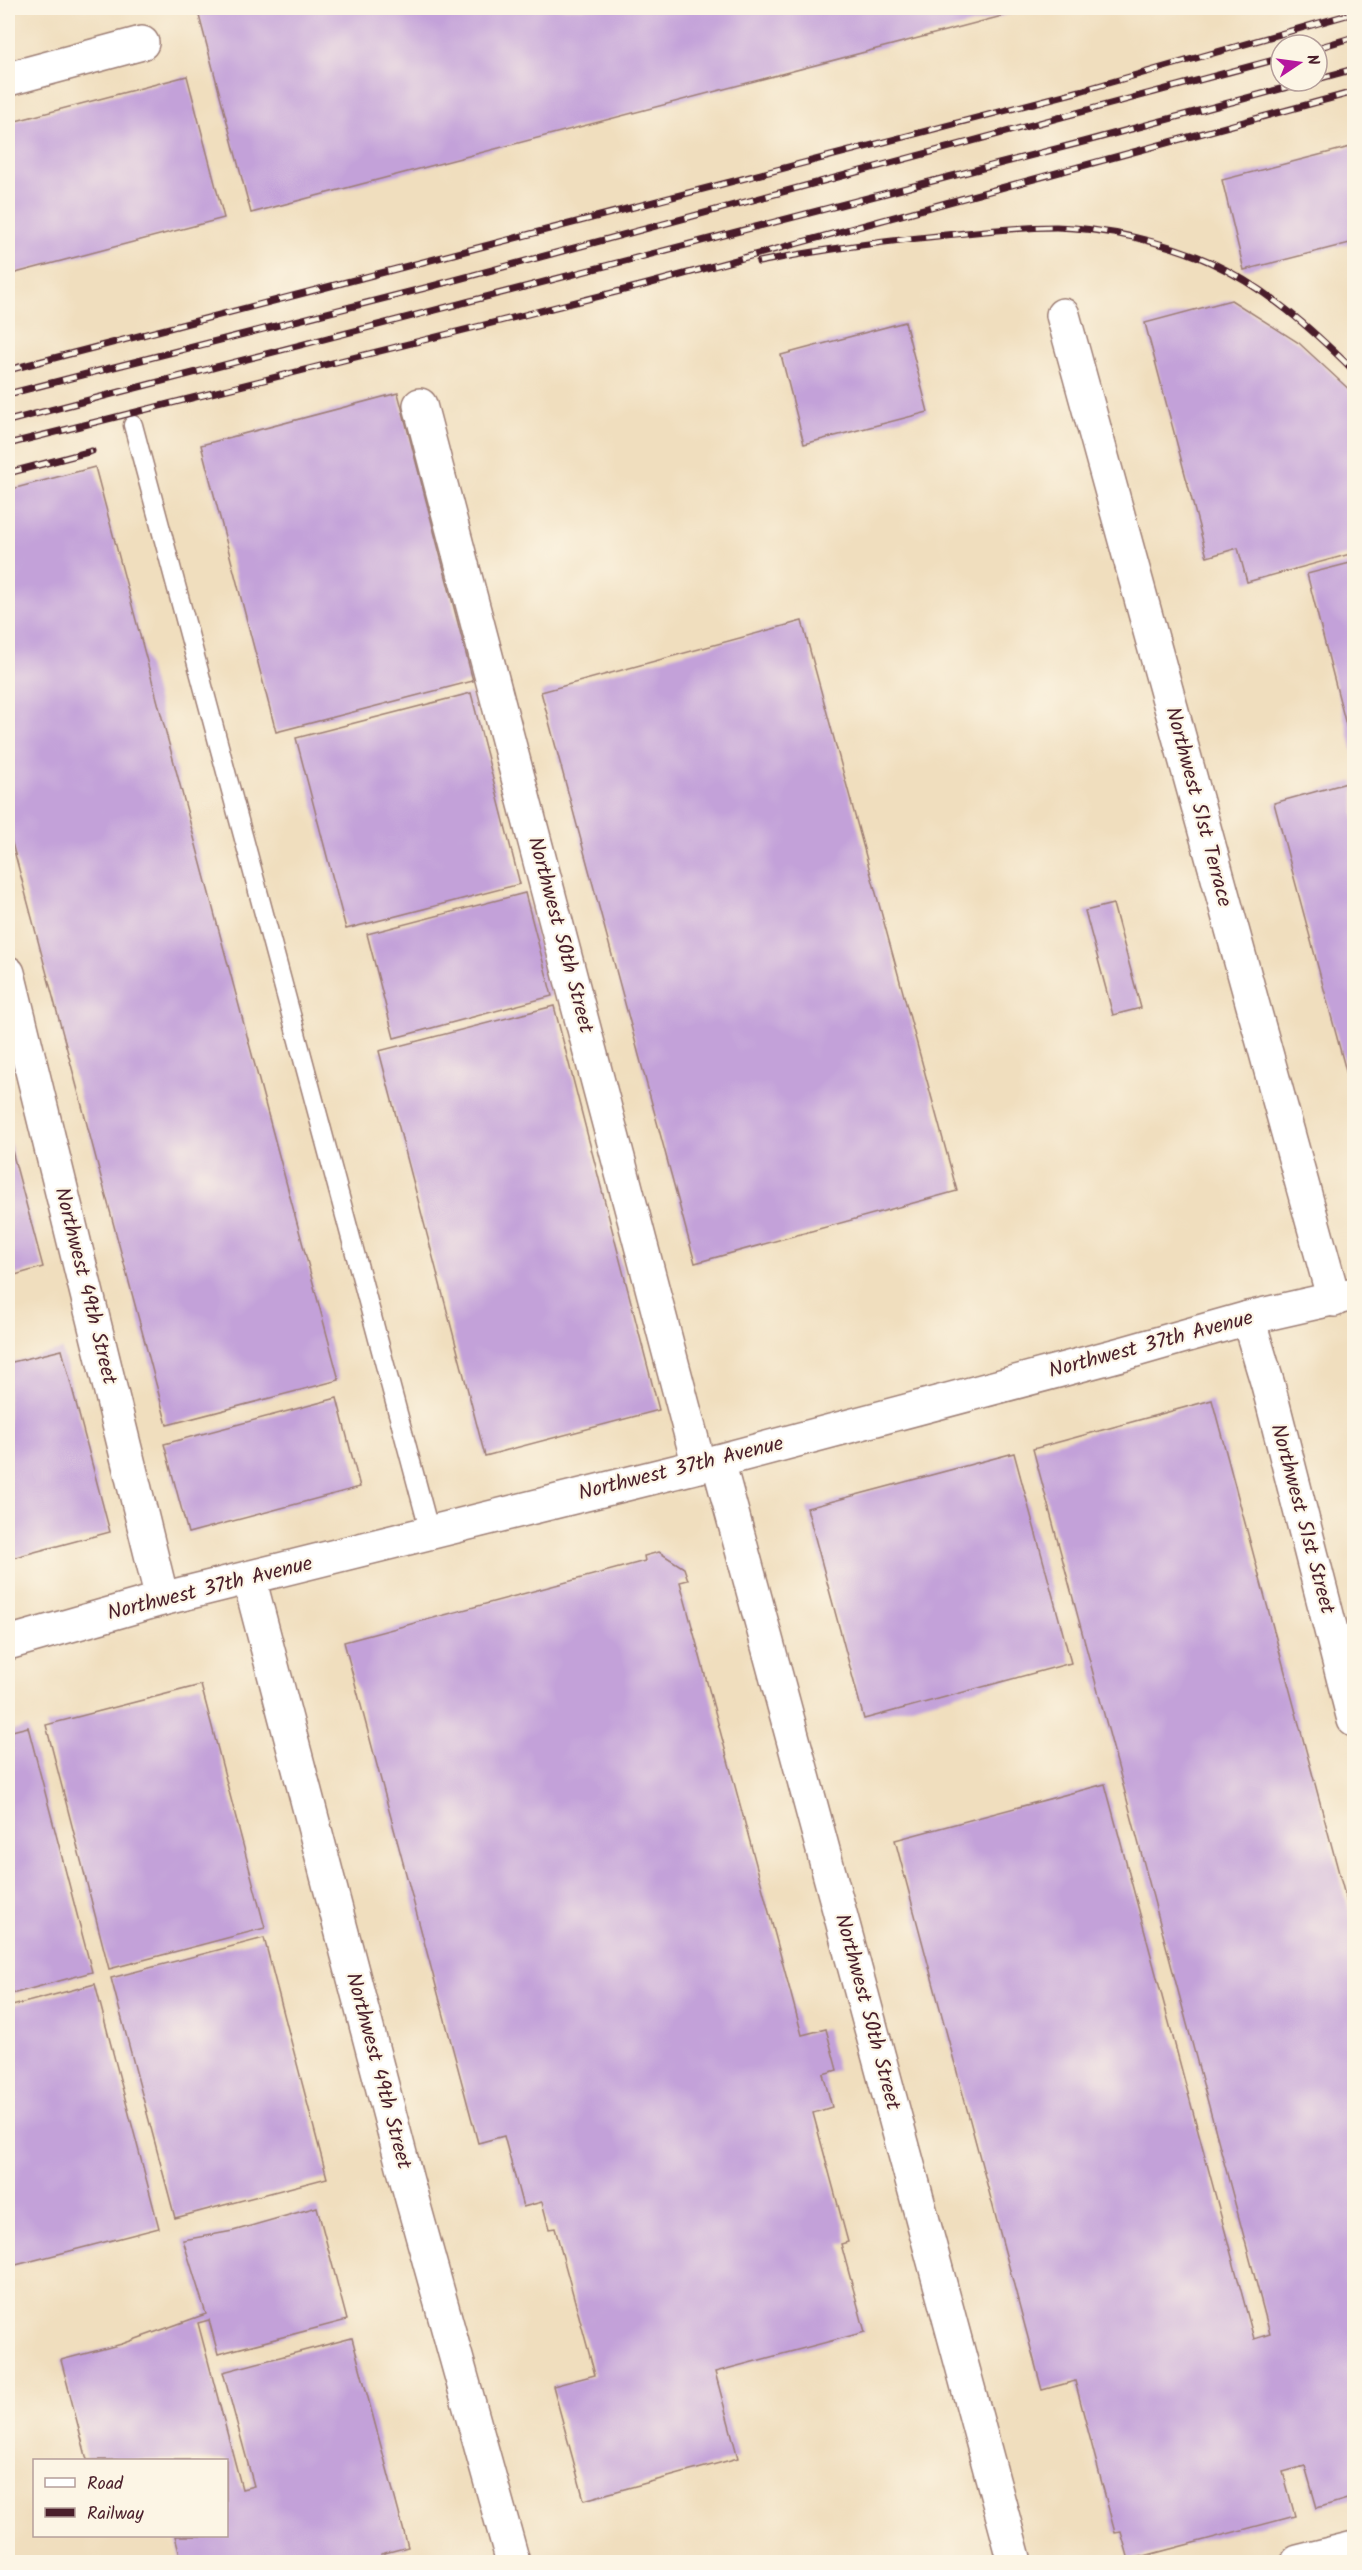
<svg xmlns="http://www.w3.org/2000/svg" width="1362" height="2570" viewBox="0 0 1362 2570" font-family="Kalam,sans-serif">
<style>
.building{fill:#c3a1d9}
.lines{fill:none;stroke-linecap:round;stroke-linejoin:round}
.lane-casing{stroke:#9d7e74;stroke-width:21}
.street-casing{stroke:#9d7e74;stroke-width:36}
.secondary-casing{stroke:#9d7e74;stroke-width:36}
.lane{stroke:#fff;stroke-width:18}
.street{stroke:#fff;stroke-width:33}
.secondary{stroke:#fff;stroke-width:33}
.rail-casing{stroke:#4a1f2b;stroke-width:7}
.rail{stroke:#fcf5e5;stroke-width:4.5;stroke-dasharray:14;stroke-linecap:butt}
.labels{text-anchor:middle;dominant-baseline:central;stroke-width:4.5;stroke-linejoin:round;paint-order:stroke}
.street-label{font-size:21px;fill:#4a1f2b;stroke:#fcf5e5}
</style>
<rect width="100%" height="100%" fill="#fcf5e5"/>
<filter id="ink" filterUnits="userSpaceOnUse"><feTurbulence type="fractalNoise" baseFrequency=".0167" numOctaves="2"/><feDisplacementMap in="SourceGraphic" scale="12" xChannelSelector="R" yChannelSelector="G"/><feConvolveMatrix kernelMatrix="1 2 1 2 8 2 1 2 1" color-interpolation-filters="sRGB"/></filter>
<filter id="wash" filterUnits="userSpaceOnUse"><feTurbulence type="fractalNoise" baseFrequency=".008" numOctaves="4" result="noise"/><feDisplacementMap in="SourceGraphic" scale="24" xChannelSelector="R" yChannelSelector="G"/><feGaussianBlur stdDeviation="1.35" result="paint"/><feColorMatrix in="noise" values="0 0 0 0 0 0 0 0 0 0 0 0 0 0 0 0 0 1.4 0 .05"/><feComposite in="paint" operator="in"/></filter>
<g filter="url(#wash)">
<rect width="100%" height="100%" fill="#f0debe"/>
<g id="blocks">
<path class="building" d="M 197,8 L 1033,8 L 251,213 Z
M 187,76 L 224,218 L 8,275 L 8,123 Z
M 1354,146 L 1354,242 L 1244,270 L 1222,180 Z
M 1231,300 L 1299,343 L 1354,394 L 1354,553 L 1247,582 L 1238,548 L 1207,557 L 1145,323 Z
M 905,322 L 928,412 L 804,444 L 781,355 Z
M 398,393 L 473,681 L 276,732 L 201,445 Z
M 95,467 L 339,1380 L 167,1425 L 8,828 L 8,490 Z
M 1354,562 L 1354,756 L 1307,574 Z
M 802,621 L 957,1191 L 695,1263 L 541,692 Z
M 471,693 L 520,884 L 346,929 L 296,738 Z
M 1354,781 L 1354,1101 L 1274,803 Z
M 525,893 L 552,996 L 394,1038 L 367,934 Z
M 1113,904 L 1141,1008 L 1113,1015 L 1085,911 Z
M 554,1006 L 659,1410 L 485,1456 L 379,1051 Z
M 8,1136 L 43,1267 L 8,1277 Z
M 62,1350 L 110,1532 L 8,1559 L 8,1363 Z
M 1354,1387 L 1354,1407 L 1349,1389 Z
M 337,1398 L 360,1487 L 188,1533 L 164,1444 Z
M 1212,1400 L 1354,1929 L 1354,2497 L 1317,2508 L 1305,2466 L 1283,2472 L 1295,2516 L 1129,2560 L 1121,2532 L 1115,2533 L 1075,2381 L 1042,2390 L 895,1840 L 1105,1784 L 1254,2339 L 1270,2334 L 1033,1449 Z
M 1014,1453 L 1071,1663 L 864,1719 L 807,1508 Z
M 659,1552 L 684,1568 L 688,1580 L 680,1582 L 802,2035 L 826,2029 L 837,2070 L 823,2074 L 832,2107 L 813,2113 L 848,2242 L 841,2244 L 865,2332 L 715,2372 L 738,2458 L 584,2500 L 553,2386 L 595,2375 L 555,2228 L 549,2229 L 542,2202 L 523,2207 L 504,2136 L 478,2143 L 344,1642 L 645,1561 L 644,1556 Z
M 201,1685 L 265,1928 L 109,1969 L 46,1725 Z
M 28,1727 L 92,1972 L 8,1995 L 8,1732 Z
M 264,1938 L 327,2178 L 175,2218 L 111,1978 Z
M 95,1984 L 159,2228 L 8,2267 L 8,2007 Z
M 317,2207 L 347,2320 L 218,2354 L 209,2320 L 198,2323 L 242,2489 L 254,2486 L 223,2372 L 352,2338 L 408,2547 L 381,2554 L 383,2562 L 182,2562 L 175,2536 L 226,2536 L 226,2460 L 87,2460 L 61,2360 L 122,2344 L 206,2314 L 183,2240 L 233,2231 Z"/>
</g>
</g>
<g filter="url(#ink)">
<use href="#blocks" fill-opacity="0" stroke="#9d7e74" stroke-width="1.5"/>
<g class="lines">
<defs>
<path id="lane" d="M 133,425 L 430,1533"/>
<path id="street" d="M 8,79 L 142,43
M 1063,315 L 1334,1300
M 420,405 L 699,1466
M 8,973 L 162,1599
M 1248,1318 L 1268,1385 L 1354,1720
M 718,1461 L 1015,2562
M 249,1578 L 407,2181 L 513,2562
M 1298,2562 L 1354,2548"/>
<path id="secondary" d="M 8,1643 L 162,1599 L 699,1466 L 1125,1353 L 1248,1318 L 1354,1294"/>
</defs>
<use href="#lane" class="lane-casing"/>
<use href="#street" class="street-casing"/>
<use href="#secondary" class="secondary-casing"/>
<use href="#lane" class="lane"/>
<use href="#street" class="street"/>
<use href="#secondary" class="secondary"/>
<defs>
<path id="rail" d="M 1317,48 L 1354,37
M 1317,79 L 1354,69
M 759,262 C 818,250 878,242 938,236 C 977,232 1017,227 1056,227 C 1104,228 1166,242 1210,262 C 1266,288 1311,328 1354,371
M 8,370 L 1080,91 L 1354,13
M 8,394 L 425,288 L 1281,58
M 8,421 L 1083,142 L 1310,81
M 8,444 L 644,285 L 1354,92
M 8,473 L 92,451"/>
</defs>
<use href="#rail" class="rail-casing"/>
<use href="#rail" class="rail"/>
</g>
</g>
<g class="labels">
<g class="street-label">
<text transform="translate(1198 807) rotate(75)">Northwest 51st Terrace</text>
<text transform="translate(560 935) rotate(75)">Northwest 50th Street</text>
<text transform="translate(85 1286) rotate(76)">Northwest 49th Street</text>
<text transform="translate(1151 1345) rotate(-15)">Northwest 37th Avenue</text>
<text transform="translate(681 1469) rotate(-14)">Northwest 37th Avenue</text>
<text transform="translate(1302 1519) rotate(75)">Northwest 51st Street</text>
<text transform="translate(210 1589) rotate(-14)">Northwest 37th Avenue</text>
<text transform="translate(867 2012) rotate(75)">Northwest 50th Street</text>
<text transform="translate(378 2071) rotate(75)">Northwest 49th Street</text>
</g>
</g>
<rect width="1362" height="2570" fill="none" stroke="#fcf5e5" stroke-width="30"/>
<rect x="33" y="2459" width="195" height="78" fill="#fcf5e5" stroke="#b59f9b" stroke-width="1.5"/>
<rect x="45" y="2478" width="30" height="9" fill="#ffffff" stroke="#b59f9b" stroke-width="1.5"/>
<text x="87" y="2489" font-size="18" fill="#4a1f2b">Road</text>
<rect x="45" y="2508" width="30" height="9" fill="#4a1f2b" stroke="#b59f9b" stroke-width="1.5"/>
<text x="87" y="2519" font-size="18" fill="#4a1f2b">Railway</text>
<g transform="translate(1299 63) rotate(77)"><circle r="28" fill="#fcf5e5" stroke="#b59f9b" stroke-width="1.5"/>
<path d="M0-4.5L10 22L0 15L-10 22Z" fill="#b5179e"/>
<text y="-9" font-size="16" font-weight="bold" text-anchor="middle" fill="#4a1f2b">N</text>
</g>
</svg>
